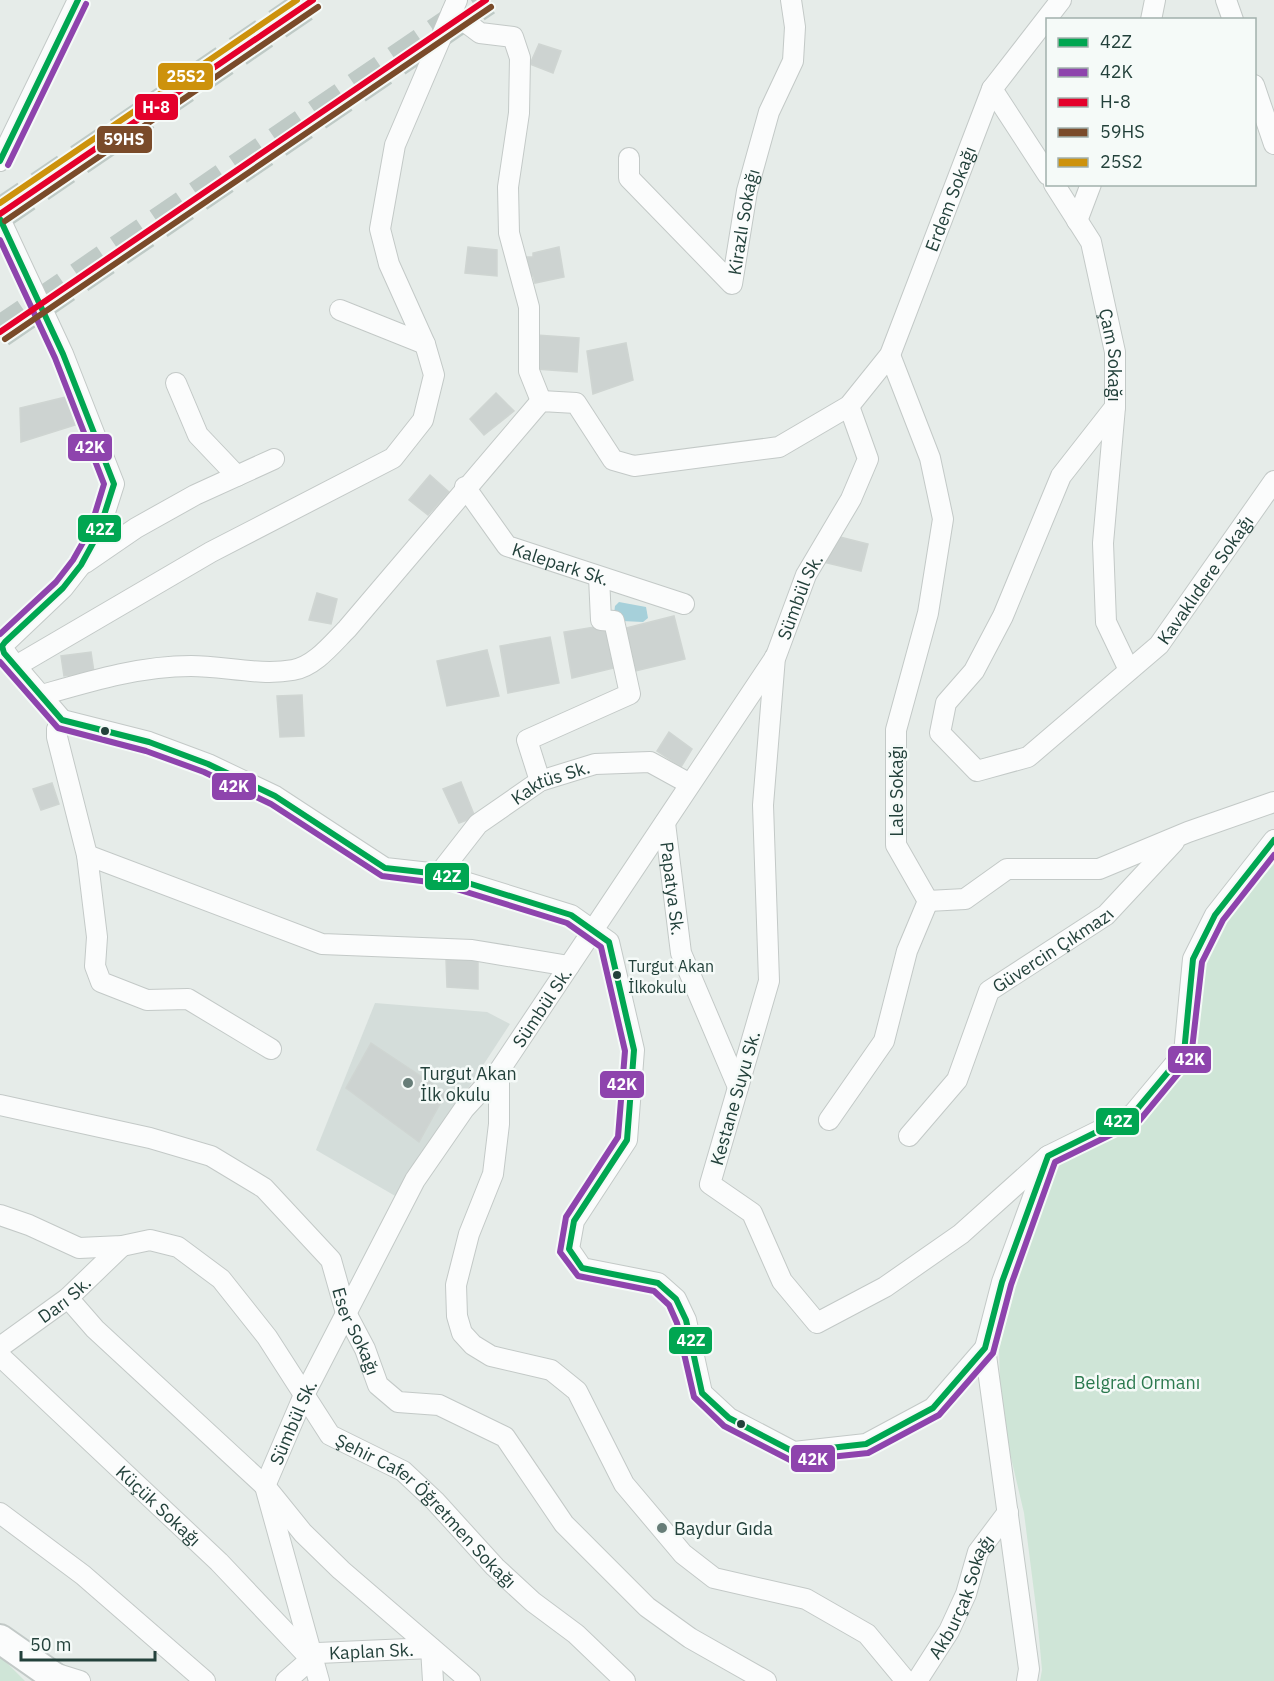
<svg xmlns="http://www.w3.org/2000/svg" width="1274" height="1681" viewBox="0 0 1274 1681" font-family="'IBM Plex Sans',sans-serif">
<style>
.built{fill:#d4ddda}
.green{fill:#cfe5d7}
.water{fill:#a6d0da}
.building{fill:#cdd3d1;stroke:#cfd5d2;stroke-width:1.5}
.lines{fill:none;stroke-linecap:round;stroke-linejoin:round}
.primary-tunnel{stroke:#bfcac6;stroke-width:32;stroke-dasharray:32 16;stroke-linecap:butt}
.street-casing{stroke:#c3c9c7;stroke-width:22}
.secondary-casing{stroke:#c2c9c7;stroke-width:32}
.street{stroke:#fbfcfc;stroke-width:20}
.secondary{stroke:#fbfcfc;stroke-width:28}
.bus-1-casing{stroke:#f5faf8;stroke-width:10}
.bus-2-casing{stroke:#f5faf8;stroke-width:10}
.bus-3-casing{stroke:#f5faf8;stroke-width:10}
.bus-4-casing{stroke:#f5faf8;stroke-width:10}
.bus-5-casing{stroke:#f5faf8;stroke-width:10}
.bus-1{stroke:#00a651;stroke-width:6}
.bus-2{stroke:#8e44ad;stroke-width:6}
.bus-3{stroke:#e4002b;stroke-width:6}
.bus-4{stroke:#7a4b2a;stroke-width:6}
.bus-5{stroke:#cd920c;stroke-width:6}
.bus-dot{fill:#23413b;stroke:#f5faf8;stroke-width:2}
.poi-dot{fill:#677d78;stroke:#f5faf8;stroke-width:2}
.labels{text-anchor:middle;dominant-baseline:central;stroke-width:5;stroke-linejoin:round;paint-order:stroke}
.bus-label{font-size:16px;fill:#23413b;stroke:#f5faf8;text-anchor:start}
.street-label{font-size:18px;fill:#23413b;stroke:#f5faf8}
.poi-label{font-size:18px;fill:#23413b;stroke:#f5faf8;text-anchor:start}
.park-label{font-size:18px;fill:#2b794e;stroke:#f5faf8}
.line-badge{stroke:#f5faf8;stroke-width:2}
.badge-label{font-size:16px;text-anchor:middle;font-weight:bold;fill:#fff}
</style>
<rect width="100%" height="100%" fill="#e6ece9"/>
<path class="built" d="M 375,1003 L 487,1012 L 510,1024 L 397,1197 L 316,1150 Z"/>
<path class="green" d="M 1274,864 L 1274,1681 L 1040,1681 L 1042,1670 L 1037,1615 L 1024,1513 L 1001,1415 L 999,1349 L 1026,1250 L 1060,1161 L 1137,1121 L 1192,1053 L 1202,957 L 1227,917 Z
M 0,1657 L 2,1658 L 25,1681 L 0,1681 Z"/>
<path class="water" d="M 619,602 L 646,607 L 648,618 L 643,622 L 622,621 L 614,614 L 615,606 Z"/>
<path class="building" d="M 539,44 L 561,51 L 553,73 L 530,64 Z
M 468,247 L 497,250 L 497,276 L 465,273 Z
M 559,247 L 564,277 L 535,283 L 533,276 L 530,276 L 527,257 L 533,257 L 533,253 Z
M 536,335 L 579,338 L 577,372 L 536,369 Z
M 626,343 L 633,380 L 593,394 L 587,351 Z
M 496,393 L 514,411 L 484,435 L 470,419 Z
M 66,397 L 75,425 L 21,442 L 20,408 Z
M 430,475 L 449,492 L 428,515 L 409,500 Z
M 832,535 L 868,544 L 861,571 L 823,562 Z
M 317,593 L 337,599 L 331,624 L 309,620 Z
M 674,616 L 685,659 L 635,671 L 626,628 Z
M 612,624 L 622,666 L 572,678 L 564,632 Z
M 550,637 L 559,683 L 508,693 L 500,646 Z
M 487,650 L 499,696 L 447,706 L 437,661 Z
M 91,652 L 94,672 L 64,676 L 61,656 Z
M 302,695 L 304,736 L 280,737 L 277,696 Z
M 669,732 L 692,749 L 681,767 L 657,751 Z
M 461,782 L 475,817 L 459,823 L 443,789 Z
M 52,783 L 59,804 L 41,810 L 33,789 Z
M 446,959 L 478,959 L 478,989 L 447,987 Z
M 371,1043 L 446,1093 L 419,1142 L 346,1088 Z"/>
<g class="lines">
<path class="primary-tunnel" d="M 0,214 L 313,0
M 0,332 L 486,0"/>
<defs>
<g id="street">
<path d="M 1226,0 L 1233,20"/>
<path d="M 452,12 L 480,33 L 513,37 L 520,58 L 519,113 L 508,187 L 509,233 L 529,307 L 529,371 L 541,401"/>
<path d="M 1151,20 L 1155,0"/>
<path d="M 1254,85 L 1274,144"/>
<path d="M 992,89 L 1048,175"/>
<path id="s1" d="M 629,158 L 629,178 L 732,284 L 747,191 L 769,112 L 793,61 L 795,27 L 791,0"/>
<path d="M 0,161 L 78,0"/>
<path id="s2" d="M 1054,184 L 1091,242 L 1115,352 L 1115,407 L 1061,476 L 1003,616 L 974,671 L 946,703 L 940,733 L 977,771 L 1028,757 L 1159,645 L 1274,481"/>
<path d="M 0,219 L 63,354 L 114,484 L 98,534 L 81,565 L 63,588 L 2,646 C 6,658 51,706 62,720"/>
<path d="M 1077,221 L 1091,184"/>
<path d="M 340,310 L 425,344"/>
<path d="M 890,355 L 930,458 L 943,519 L 928,613 L 896,730 L 896,845 L 928,901 L 965,899 L 1007,869 L 1099,869 L 1188,832 L 1274,802"/>
<path d="M 176,383 L 198,435 L 237,476"/>
<path d="M 1115,407 L 1103,543 L 1106,622 L 1129,670"/>
<path id="s3" d="M 465,487 L 507,546 L 684,604"/>
<path d="M 85,563 L 136,528 L 195,495 L 274,459"/>
<path d="M 775,657 L 763,805 L 769,981 L 710,1184 L 752,1213 L 782,1281 L 817,1323 L 885,1287 L 961,1234 L 1048,1156"/>
<path d="M 16,666 L 211,552 L 393,458 L 423,420 L 434,375 L 425,344 L 389,264 L 380,229 L 395,145 L 457,0"/>
<path id="s4" d="M 42,695 C 91,681 140,666 191,666 C 224,666 260,676 293,670 C 315,666 332,644 347,629 L 541,401 L 576,403 L 613,460 L 634,466 L 779,447 L 849,406 L 890,355 L 992,89 L 1061,0"/>
<path d="M 62,720 L 149,742 L 208,764 L 275,796 L 385,868 L 439,874 L 571,915 L 609,942 L 634,1050 L 627,1140 L 574,1221 L 569,1249 L 582,1268 L 658,1283 L 676,1299 L 686,1320 L 702,1393 L 729,1418 L 794,1452 L 866,1444 L 933,1408 L 985,1348"/>
<path d="M 62,720 L 57,729 L 57,737 L 87,855 L 97,937 L 95,966 L 101,982 L 147,1000 L 188,999 L 271,1049"/>
<path d="M 540,781 L 527,740 L 630,694 L 614,621 L 601,620 L 599,577"/>
<path id="s5" d="M 665,823 L 681,953 L 738,1087"/>
<path d="M 87,855 L 322,944 L 472,950 L 569,966"/>
<path id="s6" d="M 439,874 L 478,824 L 540,781 L 595,764 L 650,762 L 690,784"/>
<path d="M 499,1071 L 499,1124 L 493,1174 L 469,1234 L 456,1285 L 457,1316 L 462,1333 L 473,1345 L 491,1356 L 551,1370 L 577,1391 L 624,1484 L 683,1554 L 714,1578 L 806,1599 L 867,1634 L 906,1681"/>
<path id="s7" d="M 0,1105 L 150,1138 L 211,1156 L 264,1188 L 331,1260 L 346,1313 L 365,1349 L 378,1385 L 398,1402 L 439,1405 L 505,1437 L 564,1524 L 647,1607 L 690,1638 L 766,1681"/>
<path d="M 829,1120 L 884,1041 L 907,951 L 928,901"/>
<path id="s8" d="M 909,1136 L 957,1080 L 989,991 L 1106,915 L 1174,842"/>
<path id="s9" d="M 0,1215 L 29,1225 L 79,1248 L 122,1246 L 150,1240 L 178,1247 L 221,1279 L 267,1337 L 330,1435 L 403,1471 L 435,1501 L 495,1567 L 533,1602 L 576,1634 L 625,1681"/>
<path d="M 68,1298 L 95,1329 L 265,1486 L 303,1533 L 341,1570 L 470,1681"/>
<path id="s10" d="M 0,1347 L 68,1298 L 122,1246"/>
<path id="s11" d="M 0,1356 L 219,1562 L 309,1657"/>
<path d="M 0,1513 L 83,1575 L 205,1681"/>
<path d="M 48,1671 L 80,1681"/>
<path id="s12" d="M 286,1681 L 318,1653 L 431,1648 L 433,1681"/>
<path id="s13" d="M 319,1681 L 265,1486 L 304,1395 L 415,1180 L 464,1109 L 499,1071 L 776,656 L 806,575 L 851,499 L 868,459 L 849,406"/>
<path id="s14" d="M 917,1681 L 949,1631 L 966,1594 L 978,1552 L 1008,1512"/>
<path d="M 1027,1681 L 1029,1669 L 985,1348 L 1002,1282 L 1048,1156 L 1133,1114 L 1184,1053 L 1193,959 L 1215,915 L 1274,840"/>
</g>
<path id="secondary" d="M 0,1639 L 60,1681"/>
</defs>
<use href="#street" class="street-casing"/>
<use href="#secondary" class="secondary-casing"/>
<use href="#street" class="street"/>
<use href="#secondary" class="secondary"/>
<defs>
<path id="bus-1" d="M 0,161 L 78,0
M 0,219 L 63,354 L 114,484 L 98,534 L 81,565 L 63,588 L 5,642 L 2,646 L 4,653 L 62,720 L 149,742 L 208,764 L 275,796 L 385,868 L 439,874 L 571,915 L 609,942 L 634,1050 L 627,1140 L 574,1221 L 569,1249 L 582,1268 L 658,1283 L 676,1299 L 686,1320 L 702,1393 L 729,1418 L 794,1452 L 866,1444 L 933,1408 L 985,1348 L 1002,1282 L 1048,1156 L 1133,1114 L 1184,1053 L 1193,959 L 1215,915 L 1274,840"/>
<path id="bus-2" d="M 8,165 L 86,4
M 0,240 L 55,358 L 104,484 L 90,530 L 73,560 L 56,582 L 0,634
M 0,662 L 58,728 L 146,751 L 204,772 L 271,804 L 382,876 L 437,883 L 567,923 L 601,947 L 625,1051 L 618,1137 L 566,1217 L 560,1252 L 578,1276 L 654,1291 L 669,1305 L 677,1323 L 694,1397 L 724,1426 L 792,1461 L 868,1453 L 939,1415 L 993,1353 L 1011,1285 L 1055,1162 L 1139,1121 L 1191,1058 L 1202,962 L 1223,920 L 1274,855"/>
<path id="bus-3" d="M 0,214 L 313,0
M 0,332 L 486,0"/>
<path id="bus-4" d="M 5,221 L 318,7
M 5,339 L 491,7"/>
<path id="bus-5" d="M 0,203 L 297,0"/>
</defs>
<use href="#bus-1" class="bus-1-casing"/>
<use href="#bus-2" class="bus-2-casing"/>
<use href="#bus-3" class="bus-3-casing"/>
<use href="#bus-4" class="bus-4-casing"/>
<use href="#bus-5" class="bus-5-casing"/>
<use href="#bus-1" class="bus-1"/>
<use href="#bus-2" class="bus-2"/>
<use href="#bus-3" class="bus-3"/>
<use href="#bus-4" class="bus-4"/>
<use href="#bus-5" class="bus-5"/>
</g>
<g class="bus-dot">
<circle cx="105" cy="731" r="5"/>
<circle cx="617" cy="975" r="5"/>
<circle cx="741" cy="1424" r="5"/>
</g>
<g class="poi-dot">
<circle cx="408" cy="1083" r="6"/>
<circle cx="662" cy="1528" r="6"/>
</g>
<g class="labels">
<g class="bus-label">
<text x="628" y="966">Turgut Akan<tspan x="628" dy="21">İlkokulu</tspan></text>
</g>
<g class="street-label">
<text stroke="none"><textPath href="#s4" startOffset="1208">Erdem Sokağı</textPath></text>
<text stroke="none"><textPath href="#s1" startOffset="231">Kirazlı Sokağı</textPath></text>
<text stroke="none"><textPath href="#s2" startOffset="184">Çam Sokağı</textPath></text>
<text stroke="none"><textPath href="#s3" startOffset="129">Kalepark Sk.</textPath></text>
<text stroke="none"><textPath href="#s2" startOffset="969">Kavaklıdere Sokağı</textPath></text>
<text stroke="none"><textPath href="#s13" startOffset="1244">Sümbül Sk.</textPath></text>
<text stroke="none"><textPath href="#s6" startOffset="148">Kaktüs Sk.</textPath></text>
<text transform="translate(896 791) rotate(-90)">Lale Sokağı</text>
<text stroke="none"><textPath href="#s5" startOffset="66">Papatya Sk.</textPath></text>
<text stroke="none"><textPath href="#s8" startOffset="244">Güvercin Çıkmazı</textPath></text>
<text stroke="none"><textPath href="#s13" startOffset="758">Sümbül Sk.</textPath></text>
<text transform="translate(735 1098) rotate(-74)">Kestane Suyu Sk.</text>
<text stroke="none"><textPath href="#s10" startOffset="80">Darı Sk.</textPath></text>
<text stroke="none"><textPath href="#s7" startOffset="453">Eser Sokağı</textPath></text>
<text stroke="none"><textPath href="#s13" startOffset="272">Sümbül Sk.</textPath></text>
<text stroke="none"><textPath href="#s11" startOffset="218">Küçük Sokağı</textPath></text>
<text stroke="none"><textPath href="#s9" startOffset="554">Şehir Cafer Öğretmen Sokağı</textPath></text>
<text stroke="none"><textPath href="#s14" startOffset="96">Akburçak Sokağı</textPath></text>
<text stroke="none"><textPath href="#s12" startOffset="96">Kaplan Sk.</textPath></text>
</g>
<g class="poi-label">
<text x="420" y="1073">Turgut Akan<tspan x="420" dy="21">İlk okulu</tspan></text>
<text x="674" y="1528">Baydur Gıda</text>
</g>
<g class="park-label">
<text x="1137" y="1382">Belgrad Ormanı</text>
</g>
</g>
<g class="line-badge">
<rect x="157" y="62" width="57" height="29" rx="6" fill="#cd920c"/>
<rect x="134" y="93" width="45" height="28" rx="6" fill="#e4002b"/>
<rect x="96" y="125" width="57" height="29" rx="6" fill="#7a4b2a"/>
<rect x="67" y="433" width="46" height="29" rx="6" fill="#8e44ad"/>
<rect x="77" y="514" width="45" height="29" rx="6" fill="#00a651"/>
<rect x="211" y="772" width="46" height="29" rx="6" fill="#8e44ad"/>
<rect x="424" y="862" width="46" height="29" rx="6" fill="#00a651"/>
<rect x="1167" y="1045" width="45" height="29" rx="6" fill="#8e44ad"/>
<rect x="599" y="1070" width="46" height="29" rx="6" fill="#8e44ad"/>
<rect x="1095" y="1107" width="45" height="29" rx="6" fill="#00a651"/>
<rect x="668" y="1326" width="45" height="29" rx="6" fill="#00a651"/>
<rect x="790" y="1444" width="46" height="29" rx="6" fill="#8e44ad"/>
</g>
<g class="badge-label">
<text x="186" y="82">25S2</text>
<text x="156" y="113">H-8</text>
<text x="124" y="145">59HS</text>
<text x="90" y="453">42K</text>
<text x="100" y="535">42Z</text>
<text x="234" y="792">42K</text>
<text x="447" y="882">42Z</text>
<text x="1190" y="1065">42K</text>
<text x="622" y="1090">42K</text>
<text x="1118" y="1127">42Z</text>
<text x="691" y="1346">42Z</text>
<text x="813" y="1465">42K</text>
</g>
<rect x="1046" y="18" width="210" height="168" fill="#f5faf8" stroke="#a1b0ac" stroke-width="1.5"/>
<rect x="1058" y="38" width="30" height="9" fill="#00a651" stroke="#a1b0ac" stroke-width="1.5"/>
<text x="1100" y="48" font-size="18" fill="#23413b">42Z</text>
<rect x="1058" y="68" width="30" height="9" fill="#8e44ad" stroke="#a1b0ac" stroke-width="1.5"/>
<text x="1100" y="78" font-size="18" fill="#23413b">42K</text>
<rect x="1058" y="98" width="30" height="9" fill="#e4002b" stroke="#a1b0ac" stroke-width="1.5"/>
<text x="1100" y="108" font-size="18" fill="#23413b">H-8</text>
<rect x="1058" y="128" width="30" height="9" fill="#7a4b2a" stroke="#a1b0ac" stroke-width="1.5"/>
<text x="1100" y="138" font-size="18" fill="#23413b">59HS</text>
<rect x="1058" y="158" width="30" height="9" fill="#cd920c" stroke="#a1b0ac" stroke-width="1.5"/>
<text x="1100" y="168" font-size="18" fill="#23413b">25S2</text>
<path d="M21 1651v9h134v-9" fill="none" stroke="#23413b" stroke-width="3"/>
<text x="30" y="1651" font-size="18" fill="#23413b" stroke="#f5faf8" stroke-width="4.5" paint-order="stroke">50 m</text>
</svg>
